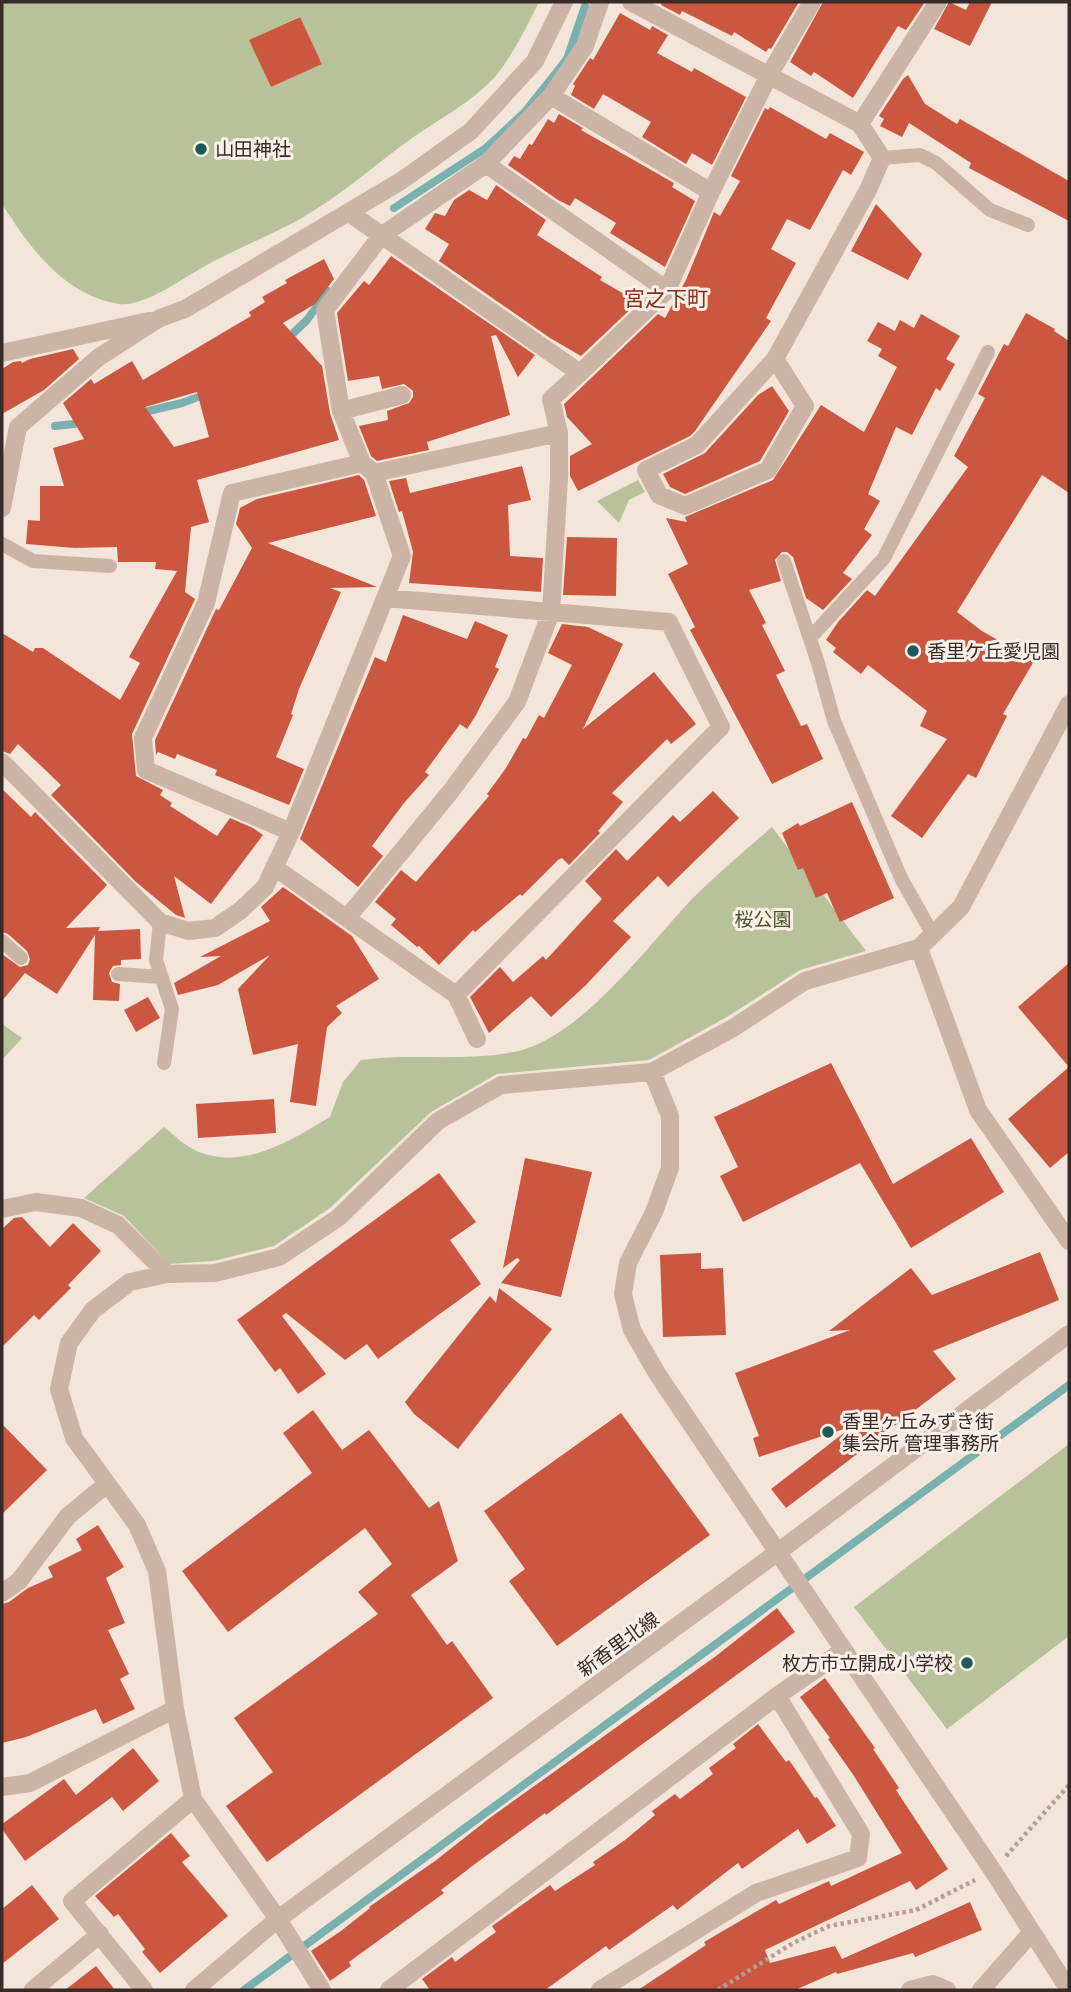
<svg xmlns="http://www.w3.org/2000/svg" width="1071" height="1992" viewBox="0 0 1071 1992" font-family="'PT Sans','Noto Sans JP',sans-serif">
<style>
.green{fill:#b8c29a;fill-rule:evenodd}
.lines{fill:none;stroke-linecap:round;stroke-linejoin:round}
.stream{stroke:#78b1af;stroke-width:8}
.building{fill:#cb5740;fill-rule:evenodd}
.path{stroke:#b79e90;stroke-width:4.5;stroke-dasharray:3.5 3.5;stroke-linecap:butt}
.service{stroke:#cbb4a6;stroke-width:14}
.minor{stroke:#cbb4a6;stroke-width:18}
.tertiary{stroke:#cbb4a6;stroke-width:18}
.poi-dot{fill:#1b5a59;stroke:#faf0e7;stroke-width:2.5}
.labels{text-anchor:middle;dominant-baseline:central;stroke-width:6;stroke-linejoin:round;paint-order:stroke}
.poi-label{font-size:19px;fill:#372b27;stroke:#faf0e7;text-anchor:start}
.park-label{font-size:19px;fill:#49562a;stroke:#faf0e7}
.street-label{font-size:19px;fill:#372b27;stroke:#faf0e7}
.neighbourhood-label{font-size:21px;fill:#892e1d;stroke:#faf0e7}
</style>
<rect width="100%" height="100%" fill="#f3e5da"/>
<path class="green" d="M 2,2 L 539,2 C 528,24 510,61 493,79 C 470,103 439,119 412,138 C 375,165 340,196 300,219 C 269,236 236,249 205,266 C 183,278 145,307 119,304 C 64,295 30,248 2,204 ZM 299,17 L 322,63 L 271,87 L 250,40 Z
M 638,480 L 645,492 L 629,500 L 619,523 L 597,501 Z
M 772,827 L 866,951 L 800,970 L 727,1017 L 649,1060 L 497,1074 L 431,1112 L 330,1208 L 274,1246 L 213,1261 L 169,1264 L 124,1216 L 84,1198 L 164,1127 C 174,1135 186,1147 199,1152 C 246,1170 291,1140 330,1117 L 343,1082 L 361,1060 C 412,1053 464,1062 514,1052 C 581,1039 648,945 693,898 C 718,873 746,850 772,827 Z
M 2,1024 L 22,1038 L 2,1060 Z
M 1069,1444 L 1069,1636 L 947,1729 L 854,1607 Z"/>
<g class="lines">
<path class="stream" d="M 394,208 L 486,148 L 525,112 L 567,59 L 585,6
M 285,341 L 307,320 L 328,291
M 140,413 L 182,403 L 209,393
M 55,426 L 83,423
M 244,1990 L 1069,1385"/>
</g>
<path class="building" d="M 662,2 L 799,2 L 771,49 L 769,48 L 766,52 L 734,32 L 732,36 L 682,11 L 680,15 L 661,5 Z
M 823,2 L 925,2 L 906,30 L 898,26 L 853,98 L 814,72 L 811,76 L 790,62 Z
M 949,2 L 966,10 L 970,2 L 992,2 L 970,46 L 934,29 Z
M 620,13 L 650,30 L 652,26 L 668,35 L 657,53 L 692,72 L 694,68 L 746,97 L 712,165 L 692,153 L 686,164 L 642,137 L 651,122 L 603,94 L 594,109 L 571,95 L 575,86 L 573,84 L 590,58 L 593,60 Z
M 300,17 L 322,64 L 271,87 L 249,40 Z
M 908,75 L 925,104 L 957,124 L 960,119 L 1069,181 L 1069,221 L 969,168 L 971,163 L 909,123 L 902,137 L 880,126 L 884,119 L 879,116 L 903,79 Z
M 770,107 L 826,139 L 830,133 L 864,152 L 851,175 L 843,170 L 810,230 L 787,219 L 771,249 L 796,263 L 766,318 L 771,321 L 695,431 L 690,436 L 578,491 L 570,476 L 570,456 L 592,444 L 567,417 L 564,404 L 658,314 L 665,318 L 686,280 L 714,212 L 720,216 L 740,181 L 731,176 L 765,108 L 768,110 Z
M 559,114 L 583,128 L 581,130 L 674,183 L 672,187 L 695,201 L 665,267 L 610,233 L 616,223 L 575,198 L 570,206 L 558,200 L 508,165 L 514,156 L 520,159 L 529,144 L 532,145 L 548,119 L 554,123 Z
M 496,185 L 546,220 L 537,235 L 602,277 L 600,280 L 638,302 L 581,356 L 550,338 L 439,261 L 449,244 L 425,229 L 435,213 L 445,216 L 454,200 L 469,190 L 487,200 Z
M 876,204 L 922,254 L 908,280 L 851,251 Z
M 391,256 L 535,355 L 518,377 L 496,335 L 491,336 L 510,415 L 427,442 L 429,450 L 377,461 L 371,456 L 359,426 L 388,420 L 387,411 L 409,403 L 413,397 L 413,391 L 404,384 L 382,389 L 379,376 L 348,381 L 337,313 L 364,281 L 369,285 Z
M 324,259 L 334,279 L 315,304 L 283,323 L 322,366 L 330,413 L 339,440 L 197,480 L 209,522 L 191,527 L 185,592 L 195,599 L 132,734 L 136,776 L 163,790 L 160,795 L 172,803 L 170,806 L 217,836 L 230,818 L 253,828 L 263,835 L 211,904 L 174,876 L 185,918 L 176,915 L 136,882 L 51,795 L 61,785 L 18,744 L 10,754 L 2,751 L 2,633 L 33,652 L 35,648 L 43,648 L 120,700 L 140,663 L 129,657 L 177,571 L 155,569 L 156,562 L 118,562 L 117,547 L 75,548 L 26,544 L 28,520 L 40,521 L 40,486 L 64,486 L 53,448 L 84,439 L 63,403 L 91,379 L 94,384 L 132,361 L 143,380 L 251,316 L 249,312 L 265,302 L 262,297 L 287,283 L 285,280 ZM 197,392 L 209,437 L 174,447 L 145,407 Z
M 1026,313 L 1055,329 L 1054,331 L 1069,341 L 1069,493 L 1042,475 L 957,612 L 982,631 L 1034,661 L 1003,714 L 1007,716 L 976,778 L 968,774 L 922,838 L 891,816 L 947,739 L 920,726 L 927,711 L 868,665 L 861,674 L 833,652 L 836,648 L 826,640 L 838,622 L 867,590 L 875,596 L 968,467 L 954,456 L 985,398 L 978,394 L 1004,344 L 1008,346 Z
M 921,314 L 960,336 L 946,359 L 955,364 L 940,391 L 936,388 L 912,435 L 896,427 L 868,494 L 880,501 L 864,529 L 872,535 L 843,573 L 852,579 L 823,610 L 806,598 L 793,557 L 787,552 L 782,552 L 775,560 L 781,581 L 749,590 L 766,623 L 762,625 L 785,671 L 776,675 L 801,726 L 807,724 L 823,759 L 772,784 L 690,630 L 695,627 L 668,574 L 688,564 L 666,518 L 687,522 L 685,517 L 773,480 L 821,405 L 864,432 L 897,367 L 878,356 L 882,349 L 867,341 L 878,322 L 895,331 L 900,320 L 914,328 Z
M 73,349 L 79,359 L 44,390 L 2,414 L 2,369 L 13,362 L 21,361 L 22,363 L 30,359 Z
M 772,386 L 789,411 L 760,461 L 685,494 L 670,487 L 663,474 L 705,453 L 758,395 Z
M 522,466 L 531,500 L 508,505 L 510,556 L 543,558 L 541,592 L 409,583 L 413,552 L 402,511 L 399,512 L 389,481 L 406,478 L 410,493 Z
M 359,475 L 364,480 L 376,516 L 268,543 L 377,587 L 330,588 L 341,592 L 299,689 L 291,714 L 293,715 L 276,757 L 304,769 L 289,805 L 215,775 L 217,770 L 177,754 L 175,759 L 158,752 L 156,755 L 155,740 L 216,609 L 219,610 L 252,548 L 236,524 L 240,508 L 257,499 Z
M 567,537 L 617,538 L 616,596 L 563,595 Z
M 403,615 L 467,639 L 475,621 L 508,635 L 495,667 L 499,669 L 476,715 L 467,729 L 460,724 L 425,772 L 429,775 L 404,803 L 372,846 L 383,856 L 358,887 L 300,839 L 375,657 L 386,662 Z
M 562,624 L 588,627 L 623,644 L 583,729 L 654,672 L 696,724 L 671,744 L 667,739 L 612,793 L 623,802 L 598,831 L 600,833 L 569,865 L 562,858 L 558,860 L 522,896 L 520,894 L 475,932 L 473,930 L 439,965 L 419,946 L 417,947 L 391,925 L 396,919 L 375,902 L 401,870 L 416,882 L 489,796 L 487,794 L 506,768 L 523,738 L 526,739 L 539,715 L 544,718 L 572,665 L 548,653 Z
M 2,789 L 31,817 L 35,812 L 107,885 L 66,928 L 100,927 L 98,931 L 140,929 L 141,959 L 121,960 L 121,965 L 113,966 L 109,973 L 112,982 L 120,984 L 119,1001 L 93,1000 L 95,935 L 57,994 L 25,973 L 2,1001 L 2,954 L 20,967 L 28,965 L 30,959 L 27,951 L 8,934 L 2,932 Z
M 713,791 L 739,818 L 668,887 L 658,876 L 613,921 L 631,937 L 585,986 L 551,1017 L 531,996 L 489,1033 L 470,997 L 500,967 L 513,982 L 543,956 L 546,960 L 602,899 L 585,881 L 616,849 L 627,861 L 673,815 L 680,822 Z
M 852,802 L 894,898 L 840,922 L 827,893 L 816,898 L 803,868 L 798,870 L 782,833 L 798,823 L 800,826 Z
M 283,887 L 352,936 L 379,979 L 336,1006 L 342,1013 L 327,1027 L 316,1106 L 290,1102 L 298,1044 L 253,1055 L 238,989 L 270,955 L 218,985 L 178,995 L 174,983 L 221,956 L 200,957 L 270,921 L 261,907 Z
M 1069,963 L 1069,1067 L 1018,1007 Z
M 148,997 L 160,1018 L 136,1032 L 124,1010 Z
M 831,1063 L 893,1184 L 971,1138 L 1004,1192 L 911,1248 L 860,1163 L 743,1222 L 720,1176 L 738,1167 L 714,1117 Z
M 1069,1067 L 1069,1152 L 1050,1168 L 1008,1119 Z
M 274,1099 L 276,1133 L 198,1138 L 196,1104 Z
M 525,1158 L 592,1172 L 561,1297 L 501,1283 L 520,1260 L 517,1258 L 503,1268 Z
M 439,1173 L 476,1222 L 450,1240 L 481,1284 L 378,1359 L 367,1344 L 345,1360 L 286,1313 L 282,1316 L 326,1374 L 298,1394 L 280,1368 L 275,1372 L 237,1320 Z
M 22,1217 L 50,1247 L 73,1223 L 101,1251 L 68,1285 L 71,1288 L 39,1320 L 34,1315 L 2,1347 L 2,1229 L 14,1218 Z
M 1040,1252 L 1059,1300 L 933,1351 L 956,1379 L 786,1508 L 771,1489 L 853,1426 L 759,1457 L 753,1438 L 759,1436 L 735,1373 L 850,1330 L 829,1331 L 911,1268 L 932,1295 Z
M 701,1253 L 701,1269 L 723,1268 L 726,1335 L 663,1337 L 660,1255 Z
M 499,1288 L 552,1329 L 458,1449 L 414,1414 L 405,1402 L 490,1296 L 496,1303 Z
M 313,1410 L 342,1450 L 369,1430 L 429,1508 L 439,1501 L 458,1561 L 411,1595 L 447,1645 L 452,1641 L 493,1698 L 267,1862 L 226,1806 L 273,1772 L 234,1718 L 378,1614 L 358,1592 L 392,1564 L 365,1528 L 228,1632 L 182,1571 L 312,1473 L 283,1433 Z
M 621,1413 L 710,1535 L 557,1646 L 509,1581 L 525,1569 L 484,1511 Z
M 2,1424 L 47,1470 L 2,1514 Z
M 98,1525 L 124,1567 L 106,1578 L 125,1623 L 108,1630 L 129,1674 L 120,1679 L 135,1709 L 103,1724 L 96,1709 L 26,1737 L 2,1743 L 2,1604 L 9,1602 L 28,1588 L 53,1577 L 48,1567 L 82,1550 L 76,1539 Z
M 777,1608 L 795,1632 L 546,1815 L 545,1813 L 475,1864 L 441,1890 L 444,1893 L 349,1962 L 351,1966 L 330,1981 L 311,1951 L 341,1931 L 370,1908 L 369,1907 L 435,1861 L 491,1817 L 716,1656 Z
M 825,1678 L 875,1748 L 873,1749 L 899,1788 L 896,1790 L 948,1869 L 916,1890 L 910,1881 L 765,1950 L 770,1963 L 835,1946 L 842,1959 L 970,1902 L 982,1930 L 915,1957 L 913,1953 L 837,1974 L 836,1972 L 795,1990 L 638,1990 L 706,1945 L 704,1942 L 776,1900 L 779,1904 L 829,1881 L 831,1886 L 902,1853 L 854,1776 L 828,1739 L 830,1738 L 800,1697 Z
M 758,1724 L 786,1762 L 789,1760 L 815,1798 L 817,1797 L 836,1826 L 807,1844 L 798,1829 L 742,1869 L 738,1863 L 677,1910 L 673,1905 L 609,1950 L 606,1946 L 545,1990 L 430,1990 L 422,1979 L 452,1957 L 455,1962 L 496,1932 L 492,1926 L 550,1885 L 555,1891 L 595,1865 L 593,1862 L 625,1840 L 655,1815 L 652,1811 L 675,1794 L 680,1799 L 713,1774 L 709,1768 L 736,1748 L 733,1744 Z
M 133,1748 L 159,1781 L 123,1811 L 112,1797 L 25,1861 L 2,1829 L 2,1824 L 64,1779 L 76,1795 Z
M 171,1833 L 190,1856 L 182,1862 L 228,1916 L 160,1973 L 142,1952 L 145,1949 L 118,1914 L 114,1917 L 95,1896 Z
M 32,1885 L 59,1919 L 2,1964 L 2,1909 Z
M 96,1966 L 115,1990 L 65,1990 Z"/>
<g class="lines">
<path class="path" d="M 1006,1856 L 1069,1785
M 718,1990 L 793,1943 L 829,1926 L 916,1910 L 975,1880"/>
<path class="service" d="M 882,158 L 920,155 L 936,163 L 990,210 L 1028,225
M 2,544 L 33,561 L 110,566
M 784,561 L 818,663 L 834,721 L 901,878 L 933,935
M 810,638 L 884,558 L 988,352
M 160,922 L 156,960 L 172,1009 L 164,1063
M 2,941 L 21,958
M 118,974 L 161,977"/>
<path class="minor" d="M 631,2 L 860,124 L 882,158 L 868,190 L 775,359 L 697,445 L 646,470 L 659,495 L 685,506 L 768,470 L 805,406 L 775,359
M 551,96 L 711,192
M 860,124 L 938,2
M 486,164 L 667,290
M 348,212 L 580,373 L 667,290 L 711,192 L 769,75 L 812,2
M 2,353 L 149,321
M 341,411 L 402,395
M 559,433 L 551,399 L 580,373
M 2,508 L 18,427 L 99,357 L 160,318 L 185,309 L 401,181 L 471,131 L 535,61 L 564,2
M 385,598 L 669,622 L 721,727 L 456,995
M 2,762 L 160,922 L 188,931 L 215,928 L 241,910 L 265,887 L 291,832 L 402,556 L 374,473 L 362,463
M 291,832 L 146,770 L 143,738 L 206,603 L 232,493 L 362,463 L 341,411 L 325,310 L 381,236 L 486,164 L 551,96 L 585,46 L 600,2
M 274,867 L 456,995 L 477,1039
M 347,918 L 451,791 L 517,702 L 551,612 L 559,478 L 559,433 L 374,473
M 919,948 L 978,1110 L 1069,1241
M 652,1072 L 670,1116 L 670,1168 L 654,1212 L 628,1263 L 623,1294 L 632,1330 L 658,1375 L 993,1871 L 1069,1990
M 2,1209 L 36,1202 L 81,1208 L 118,1225 L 167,1274
M 2,1593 L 19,1581 L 68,1516 L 107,1484
M 2,1787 L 30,1783 L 175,1709
M 33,1990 L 100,1934
M 144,1990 L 72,1901 L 193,1799
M 322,1990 L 278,1919 L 193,1799 L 175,1709 L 157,1571 L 137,1525 L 74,1438 L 59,1389 L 69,1343 L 93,1310 L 130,1282 L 167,1274 L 215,1273 L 279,1257 L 338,1218 L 438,1121 L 501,1085 L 652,1072 L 733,1028 L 805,981 L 919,948 L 961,907 L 1069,704
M 389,1990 L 777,1696 L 844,1650
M 600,1990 L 756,1893 L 858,1858 L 861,1834 L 777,1696
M 910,1990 L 933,1984 L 947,1990
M 981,1990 L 1032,1932"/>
<path class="tertiary" d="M 194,1990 L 278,1919 L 778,1552 L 1069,1334"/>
</g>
<g class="poi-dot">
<circle cx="201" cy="149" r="7"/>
<circle cx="913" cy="651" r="7"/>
<circle cx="828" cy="1432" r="7"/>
<circle cx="967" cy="1663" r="7"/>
</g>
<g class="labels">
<g class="poi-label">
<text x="215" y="149">山田神社</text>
<text x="927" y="651">香里ケ丘愛児園</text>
<text x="842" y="1421">香里ヶ丘みずき街<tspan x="842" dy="22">集会所 管理事務所</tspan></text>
<text x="953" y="1663" text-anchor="end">枚方市立開成小学校</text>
</g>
<g class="park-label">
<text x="763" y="919">桜公園</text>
</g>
<g class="street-label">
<text transform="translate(618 1644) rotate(-36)">新香里北線</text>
</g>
<g class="neighbourhood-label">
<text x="666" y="298">宮之下町</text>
</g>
</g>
<rect width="1071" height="1992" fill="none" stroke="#372b27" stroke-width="7"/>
</svg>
